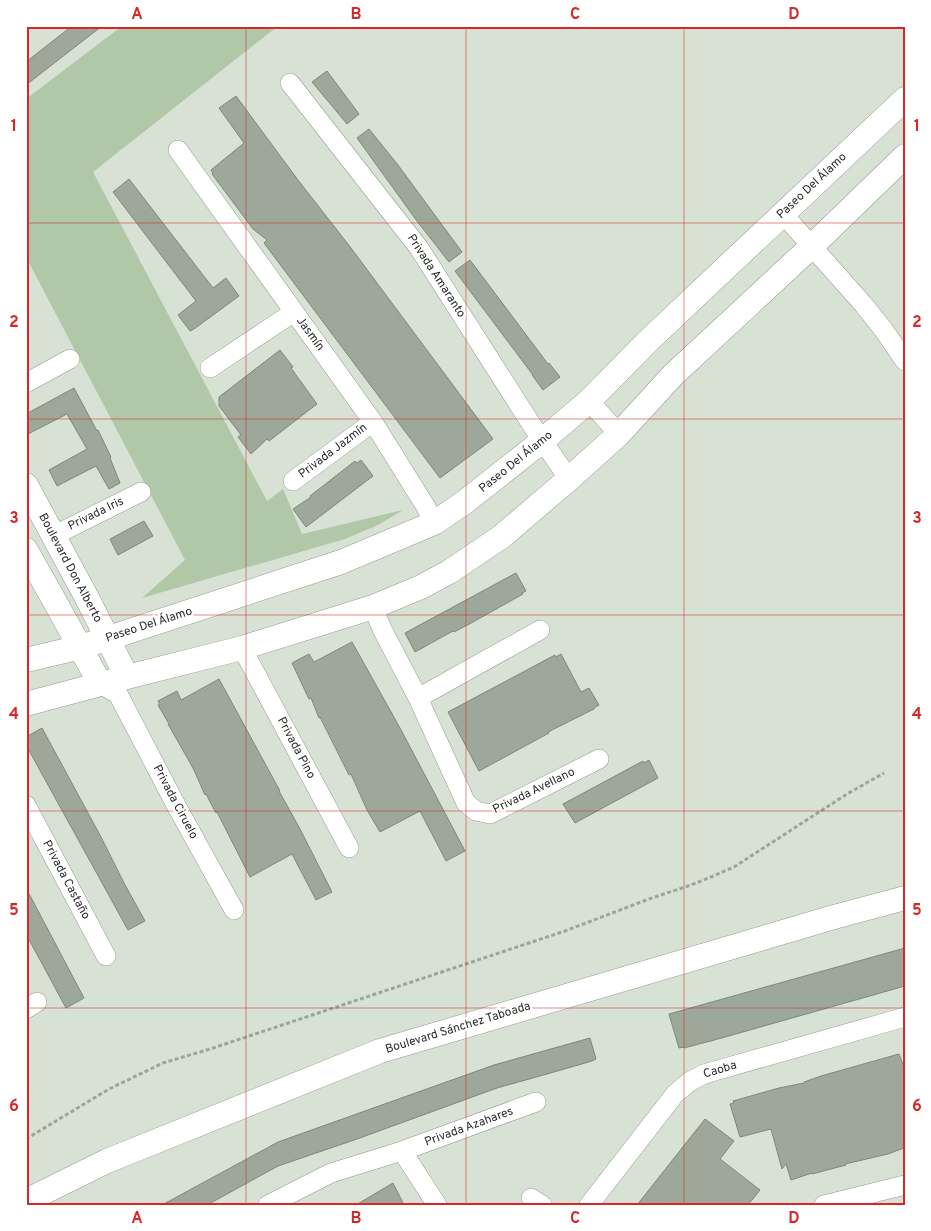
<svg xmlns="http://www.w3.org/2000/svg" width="931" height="1231" viewBox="0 0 931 1231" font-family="Overpass,sans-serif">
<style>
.green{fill:#b0c8a8}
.building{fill:#9ea89a;stroke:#7d877a}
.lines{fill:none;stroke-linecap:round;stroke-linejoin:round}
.minor-casing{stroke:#939d8f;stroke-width:20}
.tertiary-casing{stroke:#939d8f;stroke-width:25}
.path{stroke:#9ca59a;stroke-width:3;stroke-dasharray:4 2.5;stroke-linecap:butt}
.minor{stroke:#fff;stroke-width:19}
.tertiary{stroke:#fff;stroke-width:24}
.grid{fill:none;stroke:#d62828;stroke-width:1;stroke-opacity:0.55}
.labels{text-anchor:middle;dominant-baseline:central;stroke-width:5;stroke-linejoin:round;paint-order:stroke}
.street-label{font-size:12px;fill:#282c27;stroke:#fff}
.neatline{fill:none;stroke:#d62828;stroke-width:2}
.grid-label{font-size:16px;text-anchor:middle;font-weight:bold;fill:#d62828}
</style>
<rect width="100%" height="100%" fill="#d7e2d4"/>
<path class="green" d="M 122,26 L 278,26 L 93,172 L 267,501 L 283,489 L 302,534 L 403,510 L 378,525 L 345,539 L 142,598 L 185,560 L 26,257 L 26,99 Z"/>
<path class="building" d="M 72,26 L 102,26 L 26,85 L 26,62 Z
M 327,71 L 359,114 L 347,124 L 312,82 Z
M 236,96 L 298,180 L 351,248 L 493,439 L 440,478 L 264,243 L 267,240 L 253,229 L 212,174 L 213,173 L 211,170 L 244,143 L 219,108 Z
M 369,129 L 398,165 L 462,252 L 449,262 L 417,221 L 357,138 Z
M 129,179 L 213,288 L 226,278 L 239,296 L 194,329 L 190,331 L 178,315 L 196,301 L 113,192 Z
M 470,260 L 548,364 L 549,363 L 560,377 L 543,390 L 532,375 L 533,375 L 455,271 Z
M 280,350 L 293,367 L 291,368 L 317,404 L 269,441 L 267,439 L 251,454 L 238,437 L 241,435 L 219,406 L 219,397 Z
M 74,388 L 97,431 L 98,430 L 111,457 L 110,458 L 120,483 L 109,489 L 96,466 L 57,486 L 49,470 L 87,449 L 67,414 L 26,435 L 26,414 Z
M 361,460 L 373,476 L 306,527 L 293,509 L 311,497 L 310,496 L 355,461 L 357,463 Z
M 144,521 L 153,536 L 118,555 L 110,539 Z
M 516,573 L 526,591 L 522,593 L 523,594 L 473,622 L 454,632 L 453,631 L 415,652 L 405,633 Z
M 352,642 L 400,728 L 465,851 L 446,861 L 420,811 L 380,832 L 367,810 L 351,774 L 349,775 L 320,717 L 319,718 L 311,698 L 309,699 L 292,663 L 309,654 L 314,662 Z
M 561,654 L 581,692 L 589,688 L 599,705 L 594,708 L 594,709 L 548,732 L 549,733 L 479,771 L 448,712 L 555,655 L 556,657 Z
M 219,679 L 280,791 L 279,791 L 300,829 L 332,892 L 316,900 L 292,854 L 250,877 L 217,812 L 216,813 L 206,794 L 205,795 L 193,768 L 168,724 L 169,724 L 158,705 L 160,705 L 158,701 L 177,691 L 181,700 Z
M 42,728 L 101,837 L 124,883 L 145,921 L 128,930 L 26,745 L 26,737 Z
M 649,760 L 658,778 L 575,823 L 563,804 L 643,761 L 644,763 Z
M 26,888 L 84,998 L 66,1008 L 26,934 Z
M 905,948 L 905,986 L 718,1039 L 684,1048 L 684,1047 L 679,1048 L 669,1014 Z
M 590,1038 L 596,1059 L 592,1061 L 547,1074 L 497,1088 L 357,1139 L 278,1166 L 207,1205 L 162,1205 L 278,1142 L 494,1065 Z
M 899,1054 L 905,1070 L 905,1144 L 903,1144 L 904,1148 L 888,1154 L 845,1164 L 846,1165 L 812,1174 L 812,1173 L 791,1180 L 786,1164 L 782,1169 L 771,1129 L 740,1137 L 730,1104 L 734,1103 L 733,1101 L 779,1088 L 804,1083 L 804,1082 L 821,1076 Z
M 705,1119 L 734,1141 L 720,1159 L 760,1190 L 748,1205 L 637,1205 Z
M 393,1183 L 404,1205 L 356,1205 Z"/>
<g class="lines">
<defs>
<path id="minor" d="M 290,83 L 419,248 L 533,427 L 569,479
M 178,150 L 373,422 L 426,507 L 434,523
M 783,214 L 863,304 L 883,329 L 905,361
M 210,368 L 294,312
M 26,383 L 70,359
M 589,401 L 619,434
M 293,481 L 373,422
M 53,536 L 141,492
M 373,607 L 382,629 L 418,698 L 466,803 L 476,811 L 490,814 L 599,759
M 242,648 L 349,848
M 100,684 L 118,694 L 177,807 L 234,910
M 418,698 L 540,630
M 26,805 L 106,956
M 26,1009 L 37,1002
M 402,1151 L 437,1205
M 531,1198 L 542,1205
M 268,1205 L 331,1173 L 402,1151 L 536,1102
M 589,1205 L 675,1094 L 689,1082 L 704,1074 L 905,1017
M 824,1205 L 905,1185"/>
<path id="tertiary" d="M 26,485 L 87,598 L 127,677
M 26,550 C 51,595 76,639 100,684
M 26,660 L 81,647 L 341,562 L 434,523 L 465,502 L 542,441 L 589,401 L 648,341 L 905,99
M 26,704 L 127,677 L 242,648 L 373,607 L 421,587 L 449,572 L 501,537 L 569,479 L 619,434 L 673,375 L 812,246 L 905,156
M 26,1201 L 107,1161 L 380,1051 L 834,917 L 905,898"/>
</defs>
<use href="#minor" class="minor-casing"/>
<use href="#tertiary" class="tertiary-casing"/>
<path class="path" d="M 26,1139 L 109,1089 L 163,1063 L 210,1049 L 565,931 L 649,899 L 691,885 L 711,877 L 734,867 L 847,794 L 884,773"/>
<use href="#minor" class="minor"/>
<use href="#tertiary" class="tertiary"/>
</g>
<path class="grid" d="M 246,26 L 246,1205M 466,26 L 466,1205M 684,26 L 684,1205M 26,223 L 905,223M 26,419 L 905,419M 26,615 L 905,615M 26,811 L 905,811M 26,1008 L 905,1008"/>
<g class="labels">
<g class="street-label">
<text transform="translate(812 186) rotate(-43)">Paseo Del Álamo</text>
<text transform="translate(436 276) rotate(57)">Privada Amaranto</text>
<text transform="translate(310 334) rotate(54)">Jasmín</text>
<text transform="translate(333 451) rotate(-37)">Privada Jazmín</text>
<text transform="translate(516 462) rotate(-39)">Paseo Del Álamo</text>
<text transform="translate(96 514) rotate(-26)">Privada Iris</text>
<text transform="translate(70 568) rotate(62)">Boulevard Don Alberto</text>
<text transform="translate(149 625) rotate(-18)">Paseo Del Álamo</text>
<text transform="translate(296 748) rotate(62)">Privada Pino</text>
<text transform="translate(534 791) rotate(-26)">Privada Avellano</text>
<text transform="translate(175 802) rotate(62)">Privada Ciruelo</text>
<text transform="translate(66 880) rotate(62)">Privada Castaño</text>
<text transform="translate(458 1028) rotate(-17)">Boulevard Sánchez Taboada</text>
<text transform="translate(720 1070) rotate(-17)">Caoba</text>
<text transform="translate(469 1127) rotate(-20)">Privada Azahares</text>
</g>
</g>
<rect width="931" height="1231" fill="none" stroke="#ffffff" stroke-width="55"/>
<rect x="28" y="28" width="876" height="1176" class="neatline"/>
<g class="grid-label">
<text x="137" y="19">A</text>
<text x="356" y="19">B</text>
<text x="575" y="19">C</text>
<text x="794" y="19">D</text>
<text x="14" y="131">1</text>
<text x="917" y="131">1</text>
<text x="14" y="327">2</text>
<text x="917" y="327">2</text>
<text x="14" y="523">3</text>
<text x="917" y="523">3</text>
<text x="14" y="719">4</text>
<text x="917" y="719">4</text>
<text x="14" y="915">5</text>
<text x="917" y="915">5</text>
<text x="14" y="1111">6</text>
<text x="917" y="1111">6</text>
<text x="137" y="1223">A</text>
<text x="356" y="1223">B</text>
<text x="575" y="1223">C</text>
<text x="794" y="1223">D</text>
</g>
</svg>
